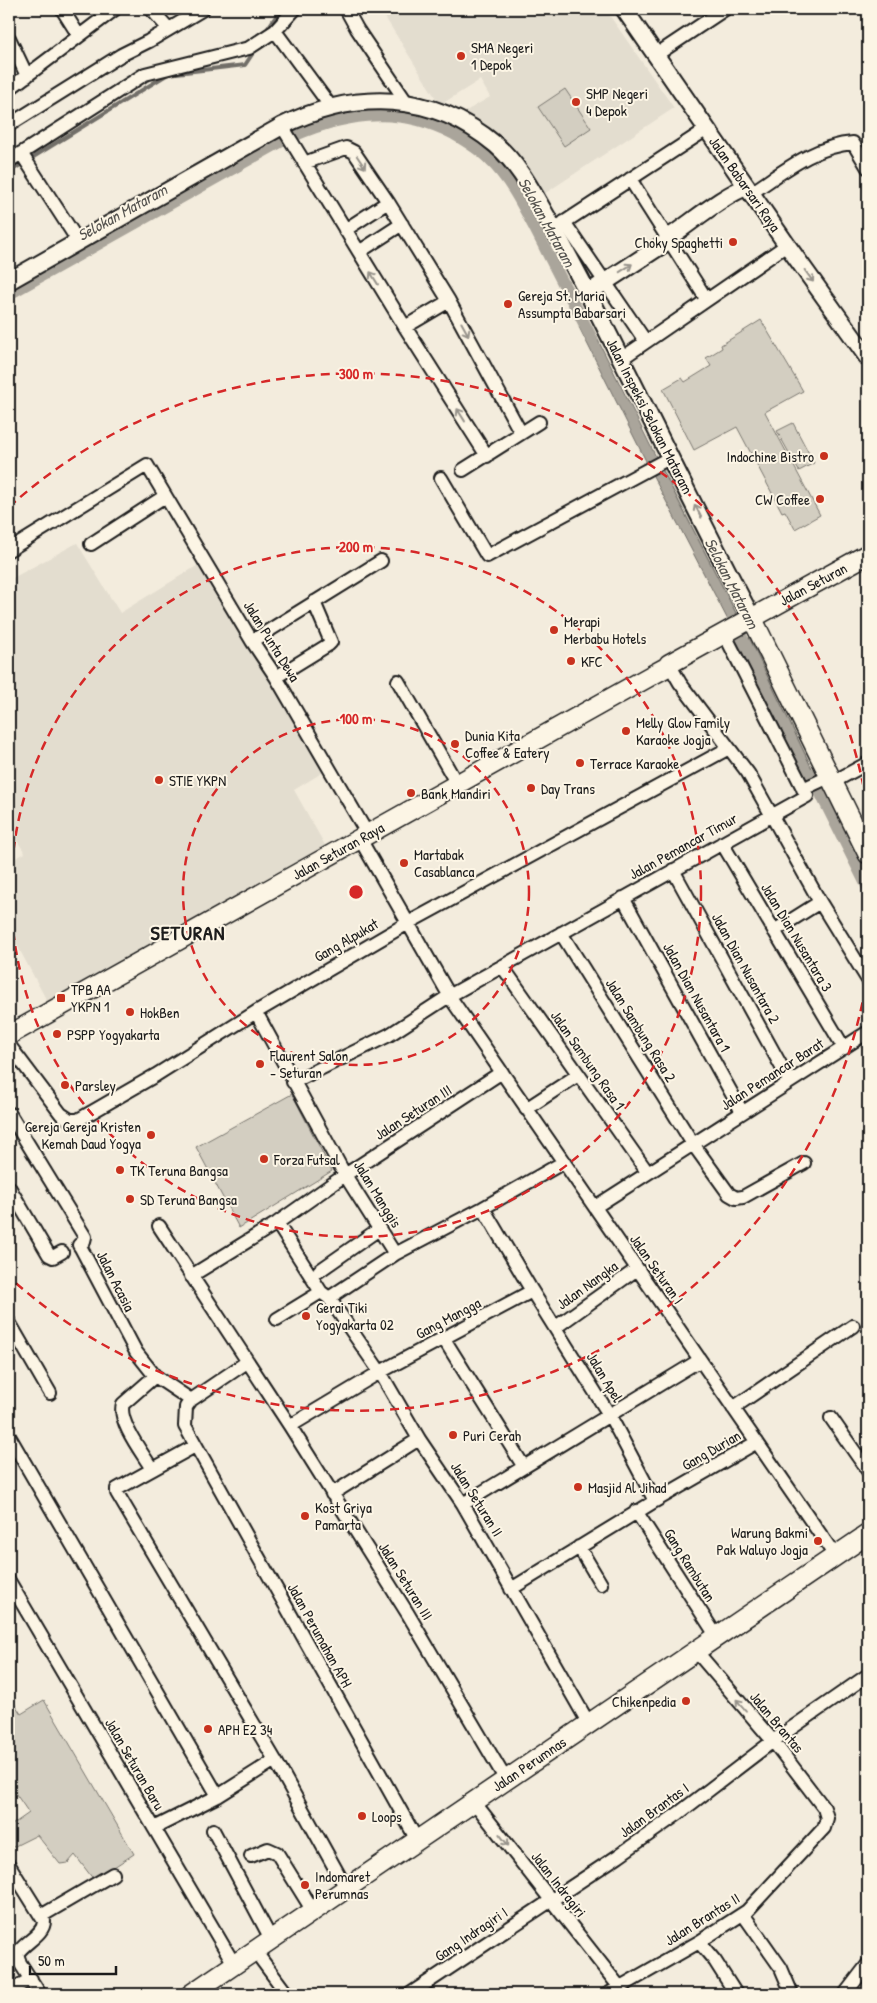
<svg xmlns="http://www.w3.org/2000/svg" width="877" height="2003" viewBox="0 0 877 2003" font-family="'Patrick Hand',sans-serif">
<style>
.built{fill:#e3ddcf}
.green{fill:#d3cec1;stroke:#78756e}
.water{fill:#aaa59b;stroke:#716e68}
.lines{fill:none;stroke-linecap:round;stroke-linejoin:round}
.stream{stroke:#716e68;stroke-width:4}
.canal{stroke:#aaa59b;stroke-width:12}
.minor-casing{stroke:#1c1c1c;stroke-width:16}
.tertiary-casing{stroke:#1c1c1c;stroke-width:20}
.secondary-casing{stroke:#1c1c1c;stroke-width:22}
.minor{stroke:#fcf5e5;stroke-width:12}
.tertiary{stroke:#fcf5e5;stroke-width:16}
.secondary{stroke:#fcf5e5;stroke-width:19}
.oneway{stroke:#97938b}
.ring{fill:none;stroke:#d62828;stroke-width:2.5;stroke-dasharray:9 6}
.poi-dot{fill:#c8321e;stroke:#fcf5e5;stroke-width:2}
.labels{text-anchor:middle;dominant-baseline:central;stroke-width:4;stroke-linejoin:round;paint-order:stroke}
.poi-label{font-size:15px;fill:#1c1c1c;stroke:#fcf5e5;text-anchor:start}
.street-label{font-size:15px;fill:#1c1c1c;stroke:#fcf5e5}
.water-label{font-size:16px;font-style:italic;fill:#55534f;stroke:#fcf5e5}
.district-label{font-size:20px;font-weight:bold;letter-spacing:1px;fill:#1c1c1c;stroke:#fcf5e5}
.centre{fill:#d62828;stroke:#fcf5e5;stroke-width:2.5}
.ring-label{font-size:15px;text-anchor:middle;font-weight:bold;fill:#d62828;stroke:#fcf5e5;stroke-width:4;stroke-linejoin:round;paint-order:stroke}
</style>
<rect width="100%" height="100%" fill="#f3ecdd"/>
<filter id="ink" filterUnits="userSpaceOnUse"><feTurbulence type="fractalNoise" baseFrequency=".02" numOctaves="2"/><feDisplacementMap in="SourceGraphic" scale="10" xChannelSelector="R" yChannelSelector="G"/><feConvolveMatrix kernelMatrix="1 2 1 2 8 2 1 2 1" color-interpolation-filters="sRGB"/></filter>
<g filter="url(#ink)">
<path class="built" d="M 380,9 L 605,9 L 674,108 L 541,196 L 461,114 L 490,97 L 480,80 L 440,105 Z
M 77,543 L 120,613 L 200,564 L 325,771 L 294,790 L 326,847 L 47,1001 L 9,930 L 9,862 L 25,853 L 9,828 L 9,580 Z"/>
<path class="green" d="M 565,89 L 591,128 L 564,146 L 538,107 Z
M 761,320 L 803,391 L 765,412 L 820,515 L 795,529 L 785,511 L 782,512 L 737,427 L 694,450 L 663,389 L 682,378 L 685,382 L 711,366 L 706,358 L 722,348 L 721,345 Z
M 793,423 L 814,463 L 799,471 L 777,431 Z
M 667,466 L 744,615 L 738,617 L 662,469 Z
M 754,636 L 822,773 L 816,777 L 749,638 Z
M 292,1094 L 332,1171 L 239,1228 L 196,1147 Z
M 9,1695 L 21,1714 L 44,1700 L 134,1854 L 94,1880 L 75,1855 L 68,1863 L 60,1864 L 37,1835 L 9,1849 L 9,1827 L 29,1813 L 9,1784 Z"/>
<path class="water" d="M 589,322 L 658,461 L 648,465 L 579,327 Z
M 662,469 L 738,617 L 729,622 L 652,474 Z
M 749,638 L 816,777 L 807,781 L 737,644 Z"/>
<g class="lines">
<path class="stream" d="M 266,31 L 281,9
M 9,172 L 168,74 L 245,65 L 255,50"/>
<path class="canal" d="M 9,294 L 282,141 C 339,114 396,103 454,134 C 466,141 478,148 488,158 C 513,181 527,214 543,244 C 559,276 576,307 592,339
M 733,620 L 751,656
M 811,774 L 868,888"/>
<defs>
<path id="minor" d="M 62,9 L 79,36
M 151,9 L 169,29
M 346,9 L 357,29 L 407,103
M 275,31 L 331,107
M 9,38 L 27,76
M 656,55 L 725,9
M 9,89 L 115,9
M 9,125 L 121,55 L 149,41 L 203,9
M 282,126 L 405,327 L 487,456
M 21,153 L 78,241
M 9,161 L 145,74 L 249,48 L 275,31 L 295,9
M 304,163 L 346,148 L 354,152 L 388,202 L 449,301 L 521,433
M 630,179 L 707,300
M 751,193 C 783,172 814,146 853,143 L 868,168
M 564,222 L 646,342
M 554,229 L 707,129
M 345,230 L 388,202
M 359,252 L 402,224
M 405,327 L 449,301
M 621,359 L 787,245
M 463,470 L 539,422
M 441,478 L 487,556 L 671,457
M 91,544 L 165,496
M 9,550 L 147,465 L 252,641 L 276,677 L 368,835
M 252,641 L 381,561
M 669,664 L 680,683 L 748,773 L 820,902 L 868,980
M 276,677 L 328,645 L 331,642 L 314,602
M 398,681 L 457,784
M 833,782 L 868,763
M 803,789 L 831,776
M 360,839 L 452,1000 L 836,1557
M 722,843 L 844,1048
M 673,870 L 790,1082
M 623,898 L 742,1112
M 774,931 L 820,902
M 561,933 L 693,1144 L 729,1194 L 736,1198 L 743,1197 L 804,1163
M 502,966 L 648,1173
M 256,1012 L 345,1175 L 395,1254
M 9,1045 L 61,1114 L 70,1120 L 78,1120 L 156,1075 L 256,1012 L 408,923 L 729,748
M 293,1082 L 389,1035 L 449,996 L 807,796 L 726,637
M 526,1109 L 578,1075
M 9,1113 L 85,1237 L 84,1241 L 79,1245 L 81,1248 L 136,1352 L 155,1376 L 191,1400
M 9,1187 L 49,1255 L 53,1257 L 62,1252
M 595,1207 L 868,1032
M 277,1223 L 321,1292 L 329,1298 L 380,1372 L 419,1439 L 463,1504 L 589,1724
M 159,1226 L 290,1426 L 408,1614 L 506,1780
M 319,1271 L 379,1229
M 191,1276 L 277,1223 L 345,1175 L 502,1072
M 329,1298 L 395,1254 L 483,1208
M 277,1319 L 321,1292
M 9,1322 L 50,1393
M 556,1327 L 637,1269
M 444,1339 L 524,1467
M 247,1362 L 191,1400 L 186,1407 L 185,1426 L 417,1840
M 733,1408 L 853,1326
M 831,1418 L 868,1471
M 290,1426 L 380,1372 L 532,1291
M 9,1436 L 218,1796
M 195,1446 L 117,1489 L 117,1493 L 275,1760 L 346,1888
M 152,1469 C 143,1454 117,1421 123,1404 L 155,1376
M 332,1494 L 419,1439
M 655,1501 L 757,1442
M 463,1504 L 700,1360
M 636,1511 L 717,1637
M 579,1547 L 601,1584
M 9,1581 L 234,1964
M 511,1589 L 655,1501 L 610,1416 L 532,1291 L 483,1208 L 564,1162
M 474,1802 L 625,1994
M 154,1828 L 218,1796 L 275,1760
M 213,1830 L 271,1939
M 251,1856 L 268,1849 L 277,1853 L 313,1911
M 9,1865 L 44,1921 C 44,1935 24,1942 17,1954 L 20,1963 L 40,1994
M 743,1914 L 781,1968 L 792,1994
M 41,1916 L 113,1874
M 699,1942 L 715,1961 L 736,1994
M 255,1951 L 287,1994
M 9,1991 L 31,1979
M 410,1994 L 618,1856 L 679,1813 L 773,1741 L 868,1675
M 608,1994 L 699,1942 L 747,1911 L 824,1828 L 827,1818 L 824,1808 L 773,1741 L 696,1651
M 845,1994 L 868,1964"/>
<path id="tertiary" d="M 624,9 L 787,245 L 868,358
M 9,281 L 282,126 C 355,90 432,91 496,145 C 519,165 532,191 547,217 C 565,249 582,281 598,313 C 650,416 700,520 754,622
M 588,293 L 665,243 L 668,238 C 688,225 726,193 747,187"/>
<path id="secondary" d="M 754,622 L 868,854
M 9,1035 L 654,674 L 667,667 L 669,664 L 868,554
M 191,1994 L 868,1534"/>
</defs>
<use href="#minor" class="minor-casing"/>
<use href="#tertiary" class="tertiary-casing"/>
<use href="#secondary" class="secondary-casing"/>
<use href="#minor" class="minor"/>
<use href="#tertiary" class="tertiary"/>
<use href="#secondary" class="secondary"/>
</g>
<defs><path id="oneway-shaft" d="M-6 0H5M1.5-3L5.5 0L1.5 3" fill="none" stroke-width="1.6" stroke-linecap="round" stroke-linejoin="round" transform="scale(1.25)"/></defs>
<g class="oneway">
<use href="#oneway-shaft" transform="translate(361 162) rotate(56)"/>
<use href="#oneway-shaft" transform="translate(626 268) rotate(-33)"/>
<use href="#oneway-shaft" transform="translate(809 276) rotate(54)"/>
<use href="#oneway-shaft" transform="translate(374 278) rotate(-122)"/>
<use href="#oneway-shaft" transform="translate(465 329) rotate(61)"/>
<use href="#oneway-shaft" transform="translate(461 415) rotate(-122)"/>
<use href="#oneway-shaft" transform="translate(698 511) rotate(-117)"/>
<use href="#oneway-shaft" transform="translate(741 1705) rotate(-131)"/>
<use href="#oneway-shaft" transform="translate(504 1840) rotate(52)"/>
</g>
</g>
<g class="ring">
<circle cx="356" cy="892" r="173"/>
<circle cx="356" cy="892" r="345"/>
<path d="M868 973A518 518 0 0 1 9 1277M9 507A518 518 0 0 1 868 811"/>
</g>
<g class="poi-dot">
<circle cx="461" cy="56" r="5"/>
<circle cx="576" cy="102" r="5"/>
<circle cx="733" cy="242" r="5"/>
<circle cx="508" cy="304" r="5"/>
<circle cx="824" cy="456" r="5"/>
<circle cx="820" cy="499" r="5"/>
<circle cx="554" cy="630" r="5"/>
<circle cx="571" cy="661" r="5"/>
<circle cx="626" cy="731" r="5"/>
<circle cx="455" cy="744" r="5"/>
<circle cx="580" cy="763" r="5"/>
<circle cx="159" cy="780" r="5"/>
<circle cx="531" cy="788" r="5"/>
<circle cx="411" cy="793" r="5"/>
<circle cx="404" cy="863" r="5"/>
<rect x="56" y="993" width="10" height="10" rx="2.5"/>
<circle cx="130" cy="1012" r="5"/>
<circle cx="57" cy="1034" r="5"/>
<circle cx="260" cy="1064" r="5"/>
<circle cx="65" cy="1085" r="5"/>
<circle cx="151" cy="1135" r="5"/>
<circle cx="264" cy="1159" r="5"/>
<circle cx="120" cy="1170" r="5"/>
<circle cx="130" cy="1199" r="5"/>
<circle cx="306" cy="1316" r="5"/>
<circle cx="453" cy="1435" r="5"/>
<circle cx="578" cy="1487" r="5"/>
<circle cx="305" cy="1516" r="5"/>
<circle cx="818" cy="1541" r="5"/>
<circle cx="686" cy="1701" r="5"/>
<circle cx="208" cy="1729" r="5"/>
<circle cx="362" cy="1816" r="5"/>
<circle cx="305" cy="1885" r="5"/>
</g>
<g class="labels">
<g class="poi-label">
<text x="471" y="47">SMA Negeri<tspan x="471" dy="17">1 Depok</tspan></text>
<text x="586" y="93">SMP Negeri<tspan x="586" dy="17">4 Depok</tspan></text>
<text x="723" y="242" text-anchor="end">Choky Spaghetti</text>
<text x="518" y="295">Gereja St. Maria<tspan x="518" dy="17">Assumpta Babarsari</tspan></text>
<text x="814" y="456" text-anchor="end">Indochine Bistro</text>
<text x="810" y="499" text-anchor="end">CW Coffee</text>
<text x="564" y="621">Merapi<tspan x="564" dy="17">Merbabu Hotels</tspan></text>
<text x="581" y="661">KFC</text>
<text x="636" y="722">Melly Glow Family<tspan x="636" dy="17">Karaoke Jogja</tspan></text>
<text x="465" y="735">Dunia Kita<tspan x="465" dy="17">Coffee &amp; Eatery</tspan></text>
<text x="590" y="763">Terrace Karaoke</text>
<text x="169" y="780">STIE YKPN</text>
<text x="541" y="788">Day Trans</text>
<text x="421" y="793">Bank Mandiri</text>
<text x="414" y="854">Martabak<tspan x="414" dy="17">Casablanca</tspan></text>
<text x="71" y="989">TPB AA<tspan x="71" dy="17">YKPN 1</tspan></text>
<text x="140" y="1012">HokBen</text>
<text x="67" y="1034">PSPP Yogyakarta</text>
<text x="270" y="1055">Flaurent Salon<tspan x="270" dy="17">- Seturan</tspan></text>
<text x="75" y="1085">Parsley</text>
<text x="141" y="1126" text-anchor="end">Gereja Gereja Kristen<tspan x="141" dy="17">Kemah Daud Yogya</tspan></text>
<text x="274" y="1159">Forza Futsal</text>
<text x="130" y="1170">TK Teruna Bangsa</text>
<text x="140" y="1199">SD Teruna Bangsa</text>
<text x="316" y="1307">Gerai Tiki<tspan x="316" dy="17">Yogyakarta 02</tspan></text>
<text x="463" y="1435">Puri Cerah</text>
<text x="588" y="1487">Masjid Al Jihad</text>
<text x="315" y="1507">Kost Griya<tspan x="315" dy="17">Pamarta</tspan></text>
<text x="808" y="1532" text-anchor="end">Warung Bakmi<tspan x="808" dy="17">Pak Waluyo Jogja</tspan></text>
<text x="676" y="1701" text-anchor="end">Chikenpedia</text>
<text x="218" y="1729">APH E2 34</text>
<text x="372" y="1816">Loops</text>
<text x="315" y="1876">Indomaret<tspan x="315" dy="17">Perumnas</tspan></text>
</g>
<g class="street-label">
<text transform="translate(745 184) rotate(55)">Jalan Babarsari Raya</text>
<text transform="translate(650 416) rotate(63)">Jalan Inspeksi Selokan Mataram</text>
<text transform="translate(813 584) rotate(-28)">Jalan Seturan</text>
<text transform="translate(272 641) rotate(58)">Jalan Punta Dewa</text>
<text transform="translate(683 846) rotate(-29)">Jalan Pemancar Timur</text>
<text transform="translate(338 851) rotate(-29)">Jalan Seturan Raya</text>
<text transform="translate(797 937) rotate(59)">Jalan Dian Nusantara 3</text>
<text transform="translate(346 940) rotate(-30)">Gang Alpukat</text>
<text transform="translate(746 968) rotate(61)">Jalan Dian Nusantara 2</text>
<text transform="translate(697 997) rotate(61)">Jalan Dian Nusantara 1</text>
<text transform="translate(641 1030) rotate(58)">Jalan Sambung Rasa 2</text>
<text transform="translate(588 1060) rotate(55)">Jalan Sambung Rasa 1</text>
<text transform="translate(772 1074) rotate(-33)">Jalan Pemancar Barat</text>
<text transform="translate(413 1112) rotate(-33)">Jalan Seturan III</text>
<text transform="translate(378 1194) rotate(58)">Jalan Manggis</text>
<text transform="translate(657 1269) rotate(55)">Jalan Seturan I</text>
<text transform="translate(116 1281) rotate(63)">Jalan Acasia</text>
<text transform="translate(587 1285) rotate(-36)">Jalan Nangka</text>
<text transform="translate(448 1318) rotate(-28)">Gang Mangga</text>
<text transform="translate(605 1377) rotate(59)">Jalan Apel</text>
<text transform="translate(711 1450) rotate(-30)">Gang Durian</text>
<text transform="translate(477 1499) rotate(58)">Jalan Seturan II</text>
<text transform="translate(690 1565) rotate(58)">Gang Rambutan</text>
<text transform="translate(406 1581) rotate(58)">Jalan Seturan III</text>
<text transform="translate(320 1635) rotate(61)">Jalan Perumahan APH</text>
<text transform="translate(777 1722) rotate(50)">Jalan Brantas</text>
<text transform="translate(135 1764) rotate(60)">Jalan Seturan Baru</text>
<text transform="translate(529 1764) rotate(-34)">Jalan Perumnas</text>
<text transform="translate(654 1810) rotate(-36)">Jalan Brantas I</text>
<text transform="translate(559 1884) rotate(52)">Jalan Indragiri</text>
<text transform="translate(702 1919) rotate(-32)">Jalan Brantas II</text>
<text transform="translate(471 1934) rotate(-34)">Gang Indragiri I</text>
</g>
<g class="water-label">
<text transform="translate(122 212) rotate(-29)">Selokan Mataram</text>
<text transform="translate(547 222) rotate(61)">Selokan Mataram</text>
<text transform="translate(732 583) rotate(63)">Selokan Mataram</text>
</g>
<g class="district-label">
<text x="188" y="932">SETURAN</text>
</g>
</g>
<circle cx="356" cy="892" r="8" class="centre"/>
<g class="ring-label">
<text x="356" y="379">300 m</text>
<text x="356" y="552">200 m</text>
<text x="356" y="724">100 m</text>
</g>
<rect width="877" height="2003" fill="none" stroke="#fcf5e5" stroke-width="30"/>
<rect x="15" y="15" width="847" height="1973" fill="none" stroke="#1c1c1c" stroke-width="2" filter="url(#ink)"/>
<path d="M30 1966v8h86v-8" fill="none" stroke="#1c1c1c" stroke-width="2.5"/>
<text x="38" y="1966" font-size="15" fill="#1c1c1c" stroke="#fcf5e5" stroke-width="4" paint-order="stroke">50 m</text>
</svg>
